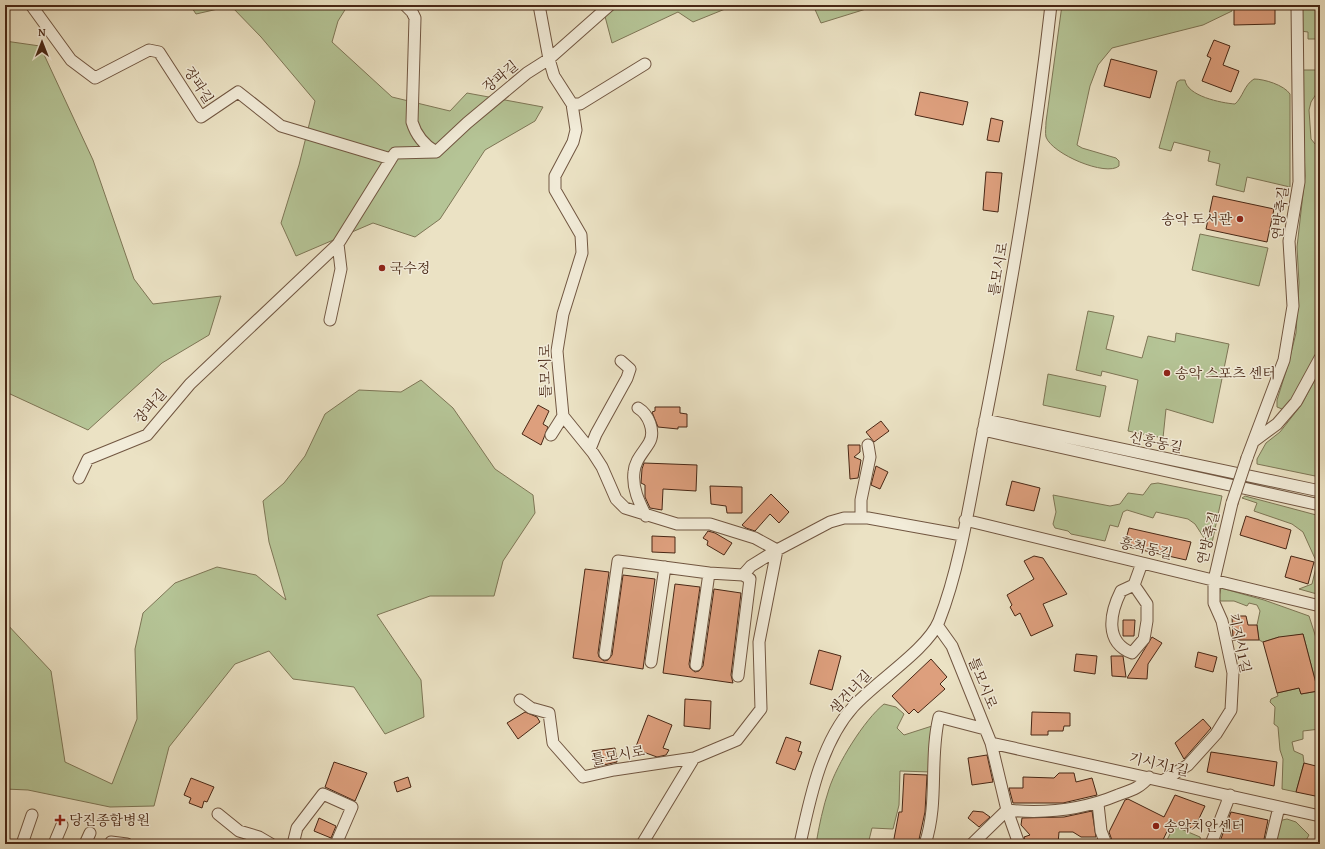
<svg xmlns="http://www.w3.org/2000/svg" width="1325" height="849" viewBox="0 0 1325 849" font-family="'Gentium Book Plus','Noto Serif KR',serif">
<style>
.green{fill:#b5c496;stroke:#7e7656}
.building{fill:#dd9f7d;stroke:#482715}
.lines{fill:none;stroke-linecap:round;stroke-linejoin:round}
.street-casing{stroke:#715641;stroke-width:13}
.street{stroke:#f2ecd9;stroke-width:11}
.street-bridge-casing{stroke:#715641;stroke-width:13;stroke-linecap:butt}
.street-bridge{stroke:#f2ecd9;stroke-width:11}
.poi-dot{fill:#8f2418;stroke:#f2ecd9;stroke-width:1.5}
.labels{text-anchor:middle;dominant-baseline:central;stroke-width:3;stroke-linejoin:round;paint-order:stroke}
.street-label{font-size:14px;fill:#482715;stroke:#f2ecd9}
.poi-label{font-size:14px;fill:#482715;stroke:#f2ecd9;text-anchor:start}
</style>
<rect width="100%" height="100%" fill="#ebe2c4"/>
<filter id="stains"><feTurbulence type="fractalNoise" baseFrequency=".005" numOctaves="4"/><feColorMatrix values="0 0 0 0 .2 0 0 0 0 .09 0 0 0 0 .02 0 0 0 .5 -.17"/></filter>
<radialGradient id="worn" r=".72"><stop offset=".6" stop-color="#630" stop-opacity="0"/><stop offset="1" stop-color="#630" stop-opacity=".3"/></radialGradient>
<path class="green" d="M 190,5 L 348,5 L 338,21 L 332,42 L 392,97 L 450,111 L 467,93 L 543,107 L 535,121 L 485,150 L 440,219 L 415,237 L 373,223 L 296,256 L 281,223 L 299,165 L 315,101 L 261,37 L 231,6 L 196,14 Z
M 602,5 L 735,5 L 693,22 L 678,12 L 612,43 Z
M 813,5 L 868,5 L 866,9 L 821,23 Z
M 1062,5 L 1113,5 L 1124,9 L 1125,5 L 1231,5 L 1232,11 L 1203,25 L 1112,48 L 1098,65 L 1090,86 L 1077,145 L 1082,148 L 1116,158 L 1119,161 L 1119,166 C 1106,177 1052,154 1046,137 C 1045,133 1046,126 1046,122 Z
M 1300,5 L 1320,5 L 1320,39 L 1308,39 L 1308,32 L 1300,31 Z
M 5,41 L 40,46 L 93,160 L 134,279 L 153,304 L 221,296 L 209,335 L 162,363 L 88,430 L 8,393 L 5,398 Z
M 1301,70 L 1320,70 L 1320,88 L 1311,102 L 1309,110 L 1311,139 L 1320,150 L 1320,349 L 1288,405 L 1282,409 L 1277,407 L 1277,400 L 1288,365 L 1296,333 L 1299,283 L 1297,247 L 1305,176 Z
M 1254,79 C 1264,79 1284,85 1290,94 L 1290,187 L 1247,177 L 1244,192 L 1216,185 L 1220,164 L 1208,161 L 1210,151 L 1174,142 L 1171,151 L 1159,148 L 1177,82 L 1180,80 L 1185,80 C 1187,96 1221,103 1235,104 C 1243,97 1244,85 1254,79 Z
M 1200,234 L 1268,248 L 1259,286 L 1192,270 Z
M 1088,311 L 1114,316 L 1106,349 L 1142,358 L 1148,336 L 1175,342 L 1176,333 L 1229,344 L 1213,423 L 1166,409 L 1163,438 L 1128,431 L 1138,380 L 1102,371 L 1101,376 L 1076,370 Z
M 1320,370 L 1320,477 L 1257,464 L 1257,459 L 1266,443 L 1280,432 L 1302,404 Z
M 1048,374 L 1106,386 L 1100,417 L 1043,405 Z
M 421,380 L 453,408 L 495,469 L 533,495 L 535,513 L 503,561 L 494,596 L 430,596 L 377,615 L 421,680 L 424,717 L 385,734 L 354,687 L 293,679 L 269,651 L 235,664 L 169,747 L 154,806 L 110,807 L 28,790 L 5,789 L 5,622 L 51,671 L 65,762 L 112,784 L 137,719 L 135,649 L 143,613 L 175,583 L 217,567 L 256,575 L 286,600 L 269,542 L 263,501 L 284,483 L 305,456 L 325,414 L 359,390 L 401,392 Z
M 1158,483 L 1222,496 L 1212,543 L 1206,541 L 1195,524 L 1188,519 L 1156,512 L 1153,518 L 1127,510 L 1123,512 L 1118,527 L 1110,525 L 1105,541 L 1071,534 L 1068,531 L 1055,528 L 1053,524 L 1056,512 L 1053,495 L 1110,506 L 1120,504 L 1128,493 L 1143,495 L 1151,484 Z
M 1245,496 L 1320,516 L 1320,590 L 1317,594 L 1299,589 L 1312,584 L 1317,563 L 1303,532 L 1292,524 L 1254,511 L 1257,503 L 1242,498 Z
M 1221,588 L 1264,600 L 1309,616 L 1320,650 L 1320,729 L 1303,731 L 1303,739 L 1292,742 L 1294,751 L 1303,755 L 1304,763 L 1296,792 L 1282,789 L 1283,759 L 1280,750 L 1278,727 L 1274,724 L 1275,707 L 1270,702 L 1271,699 L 1278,696 L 1277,693 L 1299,688 L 1301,694 L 1318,691 L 1303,634 L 1291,636 L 1293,646 L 1281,648 L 1279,637 L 1263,642 L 1259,640 L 1257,625 L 1260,611 L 1257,605 L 1249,603 L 1247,606 L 1234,601 L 1218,601 Z
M 884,704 L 896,707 L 904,714 L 897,728 L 904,735 L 932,726 L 931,772 L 900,771 L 899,805 L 893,829 L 872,828 L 868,844 L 816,844 C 819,826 823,807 829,789 C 837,764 864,720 884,704 Z
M 1287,819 L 1296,822 L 1309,835 L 1304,844 L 1272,844 L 1278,821 Z
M 1174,826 L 1200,837 L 1201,841 L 1206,844 L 1165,844 Z"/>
<path class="building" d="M 1234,5 L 1275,5 L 1275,24 L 1234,25 Z
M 1214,40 L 1230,46 L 1223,65 L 1239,71 L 1231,92 L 1202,81 L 1211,58 L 1207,56 Z
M 1111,59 L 1157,71 L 1150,98 L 1104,86 Z
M 920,92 L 968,102 L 963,125 L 915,115 Z
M 991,118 L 1003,121 L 999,142 L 987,140 Z
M 986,172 L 1002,173 L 998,212 L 983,210 Z
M 1213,196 L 1274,209 L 1267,242 L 1206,229 Z
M 538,405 L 549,411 L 543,424 L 548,427 L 541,445 L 522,434 Z
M 655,407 L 680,407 L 680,413 L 687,414 L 687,427 L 678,427 L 678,429 L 658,427 L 652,412 L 655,411 Z
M 881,421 L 889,431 L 874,442 L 866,432 Z
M 848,445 L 860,445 L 860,452 L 854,457 L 861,460 L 858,478 L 850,479 Z
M 644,463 L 697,465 L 696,491 L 663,489 L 662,510 L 650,508 L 645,497 L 645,485 L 641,483 L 642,469 Z
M 876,466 L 888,472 L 880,489 L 871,485 Z
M 1012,481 L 1040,488 L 1034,511 L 1006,505 Z
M 710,486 L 742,487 L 742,513 L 727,513 L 726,506 L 711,504 Z
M 771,494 L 789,512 L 779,523 L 770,514 L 755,531 L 746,528 L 742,525 Z
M 1246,516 L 1291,530 L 1286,549 L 1240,535 Z
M 1129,528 L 1191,542 L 1186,560 L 1124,546 Z
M 708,531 L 715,533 L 732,543 L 724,555 L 707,545 L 708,541 L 703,538 Z
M 652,536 L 675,537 L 675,553 L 652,552 Z
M 1034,556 L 1043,558 L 1067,594 L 1043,604 L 1053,626 L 1031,636 L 1020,613 L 1015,616 L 1010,607 L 1012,605 L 1007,595 L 1034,579 L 1024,561 Z
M 1291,556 L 1314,562 L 1308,584 L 1285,577 Z
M 585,569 L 609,572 L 598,653 L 599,657 L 604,661 L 608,660 L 612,655 L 623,575 L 655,579 L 643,669 L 573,658 Z
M 675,584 L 700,587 L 689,664 L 690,668 L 695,672 L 699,671 L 703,666 L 714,589 L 741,593 L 731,675 L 733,683 L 663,673 Z
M 1232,616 L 1246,616 L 1248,625 L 1257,625 L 1259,640 L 1233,640 Z
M 1123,620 L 1135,620 L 1134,636 L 1123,636 Z
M 1303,634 L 1318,691 L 1301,694 L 1299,688 L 1277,693 L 1263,642 L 1279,637 Z
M 1152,637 L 1162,643 L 1148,664 L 1147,679 L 1127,678 Z
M 819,650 L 841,656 L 832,690 L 810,684 Z
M 1198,652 L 1217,657 L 1213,672 L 1195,667 Z
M 1076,654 L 1097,656 L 1095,674 L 1074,671 Z
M 1111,656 L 1123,656 L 1126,677 L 1112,676 Z
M 931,659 L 947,677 L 940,684 L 945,689 L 918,713 L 914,709 L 909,714 L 892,696 Z
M 685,699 L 711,701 L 710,729 L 684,726 Z
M 525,712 L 537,717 L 540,722 L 518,739 L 507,723 Z
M 1032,712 L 1070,713 L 1070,726 L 1064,726 L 1063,731 L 1048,731 L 1048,735 L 1031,735 Z
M 648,715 L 672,725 L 663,748 L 669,750 L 666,755 L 657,757 L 635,749 Z
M 1203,719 L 1211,728 L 1184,759 L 1175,743 Z
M 786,737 L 801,742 L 798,751 L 802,752 L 795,770 L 776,763 Z
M 615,748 L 617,762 L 595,767 L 592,751 Z
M 1211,752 L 1277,762 L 1274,786 L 1207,772 Z
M 987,755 L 993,782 L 972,785 L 968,758 Z
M 334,762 L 367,773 L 355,801 L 325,787 Z
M 1304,763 L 1320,767 L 1320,797 L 1296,792 Z
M 1059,773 L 1074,773 L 1076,782 L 1092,778 L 1097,795 L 1063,803 L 1013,803 L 1009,788 L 1023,788 L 1023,777 L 1054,778 Z
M 904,774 L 927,775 L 925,812 L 918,844 L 893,844 L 899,812 L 902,812 Z
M 408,777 L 411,787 L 397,792 L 394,782 Z
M 191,778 L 214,787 L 207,802 L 204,801 L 202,808 L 189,803 L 191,798 L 184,795 Z
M 1175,795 L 1205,806 L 1194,829 L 1172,821 L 1161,844 L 1113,843 L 1109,832 L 1125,800 L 1128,799 L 1164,817 Z
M 973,811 L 983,812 L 990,817 L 979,827 L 968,818 Z
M 1092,811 L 1096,837 L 1081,837 L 1073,832 L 1059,832 L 1058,844 L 1026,844 L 1024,837 L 1030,835 L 1021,825 L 1022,818 L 1064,817 Z
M 1231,812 L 1268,820 L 1263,844 L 1219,844 Z
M 319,818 L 336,826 L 331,838 L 314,831 Z"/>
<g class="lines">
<defs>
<path id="street" d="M 31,5 L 71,60 L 95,78 L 149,50 L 159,52 L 201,117 L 238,92 L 281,126 L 391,159 L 395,153 L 436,152 L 467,123 L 527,73 L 549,59 L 610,5
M 405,5 L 412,12 L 415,18 L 412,122 C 416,135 424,145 436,152
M 539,5 L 549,59 L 554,76 L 572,104 L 576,130 L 573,142 L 555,176 L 555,190 L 581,235 L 582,253 L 563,314 L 557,351 L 563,416 L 593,453 L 602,467 L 616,499 L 625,508 L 677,524 L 710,524 L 755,538 L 777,550 L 759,642 L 761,709 L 737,740 L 694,758 L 642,844
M 572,104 L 580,104 L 645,64
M 330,320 L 341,269 L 338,244
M 638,408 C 648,414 656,431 649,443 C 643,453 635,460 634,472 C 632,488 639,502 646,516
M 985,420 L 1320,491
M 983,430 L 1320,505
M 551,435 L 563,416
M 1254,441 L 1277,424 L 1296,402 L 1320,358
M 590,449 L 596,434 L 627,378 L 630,369 L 621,361
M 1247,458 L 1284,360 L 1293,306 L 1289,241 L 1299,182 L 1297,5
M 79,478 L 88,459 L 147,435 L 190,384 L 338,244 L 391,159
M 861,517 L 861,500 L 870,457 L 868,445
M 965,520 L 1320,606
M 1134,585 L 1147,604 L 1147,621 L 1144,639 L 1132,653 C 1104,642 1110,613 1121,591 L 1134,585 L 1142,563
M 937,625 L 952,646 L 991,743 L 1007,810 L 1019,844
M 605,654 L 618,561 L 709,573 L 743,575
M 651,662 L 665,567
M 696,665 L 709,573
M 738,676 L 750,579 L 743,575 L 751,566 L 777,550 L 830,522 L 844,518 L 868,518 L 962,535
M 520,700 L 531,708 L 549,713 L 553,743 L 583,777 L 614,770 L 694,758
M 991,743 L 1320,816
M 1164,780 L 1188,765 L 1216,734 L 1231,710 L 1233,673 L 1222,621 L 1214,603 L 1214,580 L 1232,503
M 1098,804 L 1101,831 L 1106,844
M 218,814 L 239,831 L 259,837 L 271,844
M 22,844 L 32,815
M 54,844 L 62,825
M 85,844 L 90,833
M 110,844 L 111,842 L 127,844
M 293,844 L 297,828 L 323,794 L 352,807 L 336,844
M 800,844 C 810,798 821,743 853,707 C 875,682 927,650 939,621 C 961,565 971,493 983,432 C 1011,291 1035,149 1051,5
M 925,844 C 939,803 929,758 939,717 L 985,729
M 972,844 L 1007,810 C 1046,814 1082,810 1118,795 C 1132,790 1140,788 1149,777
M 1211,844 L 1230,795
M 1270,844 L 1279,807"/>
</defs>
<use href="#street" class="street-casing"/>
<use href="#street" class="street"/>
<defs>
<path id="street-bridge" d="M 1232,503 L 1247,458"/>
</defs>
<use href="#street-bridge" class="street-bridge-casing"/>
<use href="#street-bridge" class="street-bridge"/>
</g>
<g class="poi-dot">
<circle cx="1240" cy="219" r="4"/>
<circle cx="382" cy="268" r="4"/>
<circle cx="1167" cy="373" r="4"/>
<path d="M58 814h4v4h4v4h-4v4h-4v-4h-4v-4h4z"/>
<circle cx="1156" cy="826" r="4"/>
</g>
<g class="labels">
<g class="street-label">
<text transform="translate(500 76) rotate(-39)">장파길</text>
<text transform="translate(199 85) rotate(57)">장파길</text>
<text transform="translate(1280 213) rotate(-83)">연방축길</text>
<text transform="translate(998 269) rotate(-80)">틀모시로</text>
<text transform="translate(545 371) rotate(-91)">틀모시로</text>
<text transform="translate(150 406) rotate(-48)">장파길</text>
<text transform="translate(1156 442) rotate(12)">신흥동길</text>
<text transform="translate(1208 538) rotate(-76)">연방축길</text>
<text transform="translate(1146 548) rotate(13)">흥척동길</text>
<text transform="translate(1240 643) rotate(78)">기지시1길</text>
<text transform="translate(983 683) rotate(68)">틀모시로</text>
<text transform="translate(850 692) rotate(-47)">샘건너길</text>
<text transform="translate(618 755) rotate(-10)">틀모시로</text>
<text transform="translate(1159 764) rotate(13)">기시지1길</text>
</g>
<g class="poi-label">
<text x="1232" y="219" text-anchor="end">송악 도서관</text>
<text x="390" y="268">국수정</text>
<text x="1175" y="373">송악 스포츠 센터</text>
<text x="69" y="820">당진종합병원</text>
<text x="1164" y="826">송악치안센터</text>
</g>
</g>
<rect width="1325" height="849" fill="none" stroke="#ebe2c4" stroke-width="20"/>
<rect x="6" y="6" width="1313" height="837" fill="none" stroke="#482715" stroke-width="2"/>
<rect x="10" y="10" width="1305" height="829" fill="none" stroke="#482715"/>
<g transform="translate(42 42)" stroke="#f2ecd9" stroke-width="3" paint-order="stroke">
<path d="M0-3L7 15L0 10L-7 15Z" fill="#482715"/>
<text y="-6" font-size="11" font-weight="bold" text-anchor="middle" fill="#482715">N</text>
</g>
<rect width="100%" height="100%" filter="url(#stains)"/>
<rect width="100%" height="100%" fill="url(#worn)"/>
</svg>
